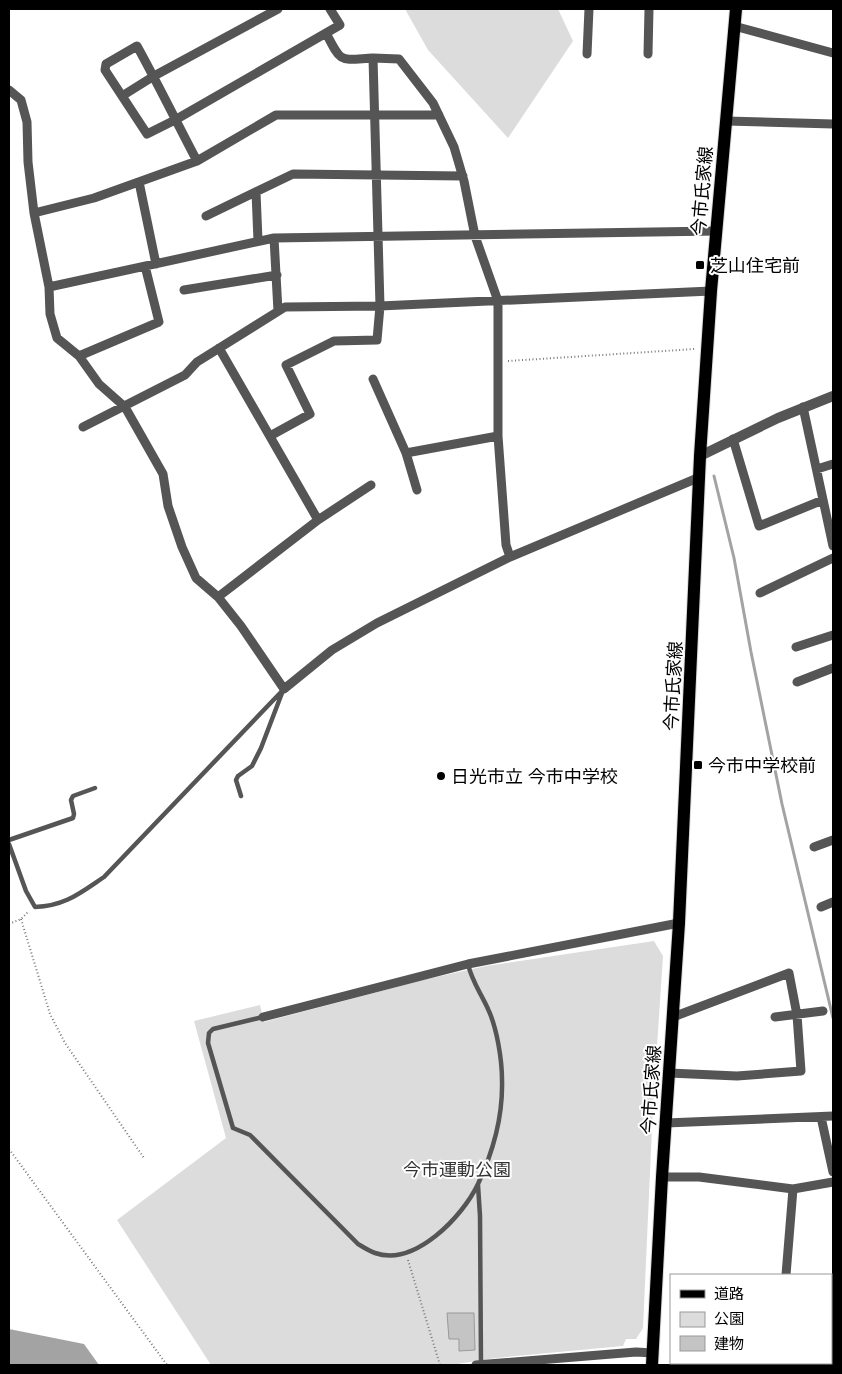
<svg xmlns="http://www.w3.org/2000/svg" width="842" height="1374" viewBox="0 0 842 1374" font-family="'Space Grotesk','Noto Sans JP',sans-serif">
<style>
.green{fill:#dcdcdc}
.water{fill:#a3a3a3}
.lines{fill:none;stroke-linecap:round;stroke-linejoin:round}
.stream{stroke:#a3a3a3;stroke-width:3}
.building{fill:#c4c4c4;stroke:#999}
.primary-casing{stroke:#dbdbdb;stroke-width:14}
.path{stroke:#777;stroke-width:2;stroke-dasharray:1 2.5;stroke-linecap:butt}
.service{stroke:#555;stroke-width:4.5}
.minor{stroke:#555;stroke-width:9}
.tertiary{stroke:#555;stroke-width:10}
.primary{stroke:#000;stroke-width:12}
.poi-dot{fill:#000;stroke:#fff;stroke-width:2}
.labels{text-anchor:middle;dominant-baseline:central;stroke-width:4;stroke-linejoin:round;paint-order:stroke}
.street-label{font-size:18px;fill:#000;stroke:#fff}
.poi-label{font-size:18px;fill:#000;stroke:#fff;text-anchor:start}
.park-label{font-size:18px;fill:#333;stroke:#fff}
</style>
<rect width="100%" height="100%" fill="#fff"/>
<path class="green" d="M 405,9 L 558,9 L 573,41 L 508,138 L 428,50 Z
M 654,941 L 663,956 L 653,1106 L 643,1328 L 636,1339 L 626,1339 L 623,1346 L 496,1358 L 451,1365 L 211,1365 L 117,1220 L 226,1138 L 194,1021 L 260,1005 L 264,1022 L 423,980 L 486,966 Z"/>
<path class="water" d="M 9,1329 L 84,1344 L 99,1365 L 9,1365 Z"/>
<g class="lines">
<path class="stream" d="M 714,476 L 734,558 L 751,652 L 782,804 L 833,1018"/>
</g>
<path class="building" d="M 447,1313 L 474,1313 L 475,1350 L 459,1351 L 459,1339 L 449,1339 Z"/>
<g class="lines">
<defs>
<path id="primary" d="M 652,1365 L 662,1177 L 679,923 L 700,456 L 711,291 L 736,9"/>
</defs>
<use href="#primary" class="primary-casing"/>
<path class="path" d="M 508,361 L 695,349
M 21,919 L 50,1014 L 65,1043 L 144,1158
M 9,924 L 21,919 L 29,911
M 9,1149 L 167,1365
M 408,1260 L 440,1365"/>
<path class="service" d="M 241,796 L 236,780 L 238,776 L 252,766 L 261,748 L 282,693
M 9,840 L 73,818 L 74,814 L 71,800 L 73,796 L 95,788
M 9,844 L 26,891 L 35,907 C 65,906 80,893 104,877 L 284,689
M 263,1017 L 213,1029 L 209,1033 L 208,1043 L 233,1128 L 250,1135 L 358,1244 C 363,1247 369,1251 375,1253 C 415,1267 463,1216 478,1184 C 493,1152 503,1115 502,1080 C 502,1060 497,1028 488,1009 C 481,993 472,982 468,964
M 478,1185 L 480,1216 L 481,1365"/>
<path class="minor" d="M 734,26 L 833,53
M 587,54 L 589,9
M 648,54 L 649,9
M 373,58 L 399,59 L 433,103 L 454,147 L 464,181 L 475,236 L 498,301 L 498,436 L 506,545 L 510,557
M 9,90 L 21,100 L 27,122 L 28,162 L 34,213 L 49,287 L 50,314 L 57,338 L 79,356 L 99,384 L 125,407 L 163,474 L 168,506 L 182,547 L 196,578 L 218,597 L 241,626 L 284,689 L 332,650 L 377,623 L 510,557 L 700,477
M 122,96 L 154,76 L 278,9
M 726,121 L 833,124
M 197,161 C 177,123 158,84 137,46 L 106,64 L 105,70 L 147,134 L 175,120 L 340,25 L 330,9
M 139,182 L 156,264
M 256,192 L 258,241
M 34,213 L 94,198 L 197,161 L 276,115 L 439,115
M 206,216 L 293,174 L 463,176
M 274,238 L 278,311
M 49,287 L 274,238 L 717,231
M 184,290 L 277,275
M 219,348 L 318,520
M 79,356 L 159,322 L 145,266
M 373,379 L 406,453 L 417,490
M 803,407 L 833,546
M 83,427 L 185,375 L 197,362 L 285,307 L 380,306 L 711,291
M 270,436 L 310,414 L 286,365 L 334,341 L 377,340 L 380,306 L 373,58 C 339,60 342,64 326,33
M 733,439 L 759,526 L 823,500
M 406,453 L 498,436
M 817,469 L 833,464
M 760,593 L 833,558
M 218,597 L 318,520 L 371,485
M 796,647 L 833,635
M 797,682 L 833,668
M 814,847 L 833,840
M 821,907 L 833,902
M 263,1017 L 468,964 L 679,923
M 775,1017 L 823,1011
M 669,1073 L 737,1076 L 801,1071 L 797,1015 L 789,973 L 673,1017
M 821,1117 L 833,1172
M 666,1123 L 833,1116
M 662,1177 L 699,1177 L 793,1189 L 833,1182
M 786,1275 L 793,1189
M 831,1336 L 833,1336
M 831,1356 L 833,1345
M 476,1365 L 636,1352 L 653,1353
M 829,1365 L 829,1363"/>
<path class="tertiary" d="M 700,456 L 778,418 L 833,396"/>
<use href="#primary" class="primary"/>
</g>
<g class="poi-dot">
<rect x="695" y="260" width="10" height="10" rx="2.5"/>
<rect x="693" y="760" width="10" height="10" rx="2.5"/>
<circle cx="441" cy="776" r="5"/>
</g>
<g class="labels">
<g class="street-label">
<text transform="translate(702 191) rotate(-85)">今市氏家線</text>
<text transform="translate(673 686) rotate(-87)">今市氏家線</text>
<text transform="translate(651 1090) rotate(-86)">今市氏家線</text>
</g>
<g class="poi-label">
<text x="710" y="265">芝山住宅前</text>
<text x="708" y="765">今市中学校前</text>
<text x="451" y="776">日光市立 今市中学校</text>
</g>
<g class="park-label">
<text x="457" y="1169">今市運動公園</text>
</g>
</g>
<rect width="842" height="1374" fill="none" stroke="#000000" stroke-width="20"/>
<rect x="670" y="1274" width="162" height="90" fill="#ffffff" stroke="#999999"/>
<rect x="680" y="1290" width="25" height="8" fill="#000000" stroke="#999999"/>
<text x="714" y="1299" font-size="15" fill="#000000">道路</text>
<rect x="680" y="1312" width="25" height="15" fill="#dcdcdc" stroke="#999999"/>
<text x="714" y="1324" font-size="15" fill="#000000">公園</text>
<rect x="680" y="1336" width="25" height="15" fill="#c4c4c4" stroke="#999999"/>
<text x="714" y="1349" font-size="15" fill="#000000">建物</text>
</svg>
